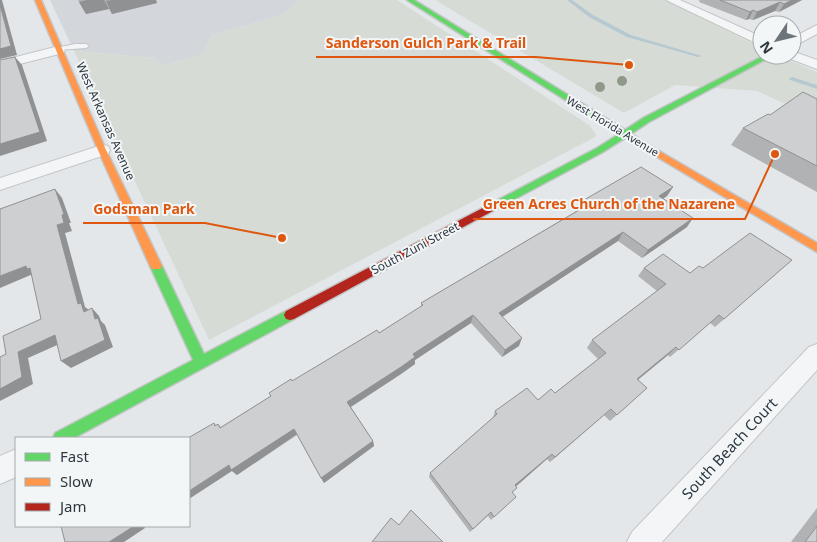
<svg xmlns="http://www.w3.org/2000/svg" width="817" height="542" viewBox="0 0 817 542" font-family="'Noto Sans',sans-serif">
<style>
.built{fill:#d3d7db}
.green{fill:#d6dcd5}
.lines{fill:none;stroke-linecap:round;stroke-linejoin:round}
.stream{fill:#b6c8d0;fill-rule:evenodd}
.lane-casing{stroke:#c3c5c7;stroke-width:2}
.street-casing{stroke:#c3c5c7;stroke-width:2}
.fast-casing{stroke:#c3c5c7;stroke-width:3}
.slow-casing{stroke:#c3c5c7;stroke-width:3}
.jam-casing{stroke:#c3c5c7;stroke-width:3}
.lane{fill:#f4f5f6;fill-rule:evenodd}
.street{fill:#f4f5f6;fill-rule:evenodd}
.fast{fill:#63d668;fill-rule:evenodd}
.slow{fill:#ff974d;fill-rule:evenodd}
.jam{fill:#b3261e;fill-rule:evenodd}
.tree{fill:#8e998a}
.wall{fill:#b0b2b4}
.shaded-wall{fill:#909192}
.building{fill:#cdcfd1;stroke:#909192}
.labels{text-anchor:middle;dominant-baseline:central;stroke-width:4;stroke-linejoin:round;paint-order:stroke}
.far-street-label{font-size:11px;fill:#2d3740;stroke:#f3f6f7}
.street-label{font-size:12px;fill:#2d3740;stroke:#f3f6f7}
.near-street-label{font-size:15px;fill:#2d3740;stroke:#f3f6f7}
.leader{fill:none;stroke:#df570f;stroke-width:2}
.callout-dot{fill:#df570f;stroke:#f3f6f7;stroke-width:2}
.callout-label{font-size:14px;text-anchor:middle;font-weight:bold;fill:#df570f;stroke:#f3f6f7;stroke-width:4;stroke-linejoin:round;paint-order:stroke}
</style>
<rect width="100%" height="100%" fill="#e4e7e9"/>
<path class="built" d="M 50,0 L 300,0 L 283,15 L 212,35 L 203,54 L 163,66 L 155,58 L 74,51 Z"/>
<path class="green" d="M 300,0 L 397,0 L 589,125 L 597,136 L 209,340 L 74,51 L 155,58 L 163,66 L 203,54 L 212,35 L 283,15 Z
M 435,0 L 666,0 L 762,48 L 762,55 L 777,55 L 817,72 L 817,119 L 757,91 L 675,85 L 624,113 Z"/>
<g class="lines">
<path class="stream" d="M 567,0 L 572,0 L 593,15 L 631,35 L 702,56 L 698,57 L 627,37 L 589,17 Z
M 792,77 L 817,85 L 817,89 L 790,80 L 789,79 Z"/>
<defs>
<path id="lane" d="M 75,44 L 86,44 L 89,46 L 86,48 L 59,50 L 56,48 Z"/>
<path id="street" d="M 666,0 L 680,0 L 762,37 L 762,46 Z
M 817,25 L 817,34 L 792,47 L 792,38 Z
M 59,46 L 65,50 L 63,53 L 0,69 L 0,61 Z
M 792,51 L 817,60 L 817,69 L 788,58 L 786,55 L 792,55 Z
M 102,145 L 108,146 L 110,150 L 108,154 L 0,190 L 0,178 Z
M 817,344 L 817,370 L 662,542 L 627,542 L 632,532 L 809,347 Z
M 16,449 L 16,477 L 0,484 L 0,456 Z"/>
<path id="fast" d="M 407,0 L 414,0 L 625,130 L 643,118 L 765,55 L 774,55 L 649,122 L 631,134 L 638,138 L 638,142 L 632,142 L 625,138 L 603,152 L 498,208 L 494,206 L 493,204 L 494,202 L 597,148 L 619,134 Z
M 156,262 L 160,263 L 162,266 L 204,354 L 286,311 L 290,310 L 294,311 L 296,315 L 294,319 L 74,438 L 53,438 L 55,433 L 193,360 L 150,266 L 152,263 Z"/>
<path id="slow" d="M 35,0 L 41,0 L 106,150 L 162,266 L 160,269 L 152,269 L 150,266 L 98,150 Z
M 635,137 L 817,243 L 817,252 L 632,142 L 632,138 Z"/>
<path id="jam" d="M 498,200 L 502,202 L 503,204 L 502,206 L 294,319 L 290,320 L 286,319 L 284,315 L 286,311 Z"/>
</defs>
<use href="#lane" class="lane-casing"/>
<use href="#street" class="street-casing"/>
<use href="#fast" class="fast-casing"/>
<use href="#slow" class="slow-casing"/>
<use href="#jam" class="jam-casing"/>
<use href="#lane" class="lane"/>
<use href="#street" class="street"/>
<use href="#fast" class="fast"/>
<use href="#slow" class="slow"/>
<use href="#jam" class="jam"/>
</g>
<g class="tree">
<circle cx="622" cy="81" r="5"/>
<circle cx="600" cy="87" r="5"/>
</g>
<path class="wall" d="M 78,0 L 156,0 L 157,3 L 112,14 L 109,9 L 86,14 Z
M 698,0 L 802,0 L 779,12 L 775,11 L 753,20 L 749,19 L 746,20 L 699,2 L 700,1 Z
M 817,99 L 817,192 L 731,145 L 743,128 L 770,115 Z
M 673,187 L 667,196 L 663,198 L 687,227 L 642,258 L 618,241 L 502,317 L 519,346 L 502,357 L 471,323 L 415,360 L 415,364 L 401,374 L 351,407 L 373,441 L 374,446 L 324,483 L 297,435 L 237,475 L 232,471 L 214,423 L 216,425 L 218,424 L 221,427 L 271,396 L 379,333 L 421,307 L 421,303 L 575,212 L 576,208 L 582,205 L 584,200 Z
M 792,260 L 715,327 L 710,323 L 670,357 L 668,355 L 638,380 L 647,388 L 610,421 L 604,415 L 550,462 L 547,459 L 516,486 L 513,492 L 512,500 L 491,520 L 488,516 L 470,532 L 429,477 L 430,473 L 493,418 L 495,411 L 538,400 L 555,393 L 598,359 L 587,348 L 592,340 L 657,291 L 638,276 L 644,268 L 690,273 L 703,268 Z
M 817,508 L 817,542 L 791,542 Z"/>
<path class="shaded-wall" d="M 0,0 L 2,0 L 17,55 L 0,59 Z
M 87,0 L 104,0 L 109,9 L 86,14 L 79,2 Z
M 112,0 L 156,0 L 157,3 L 112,14 L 106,1 Z
M 792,0 L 802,0 L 779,12 L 784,4 Z
M 780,2 L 775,11 L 753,20 L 757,12 Z
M 753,10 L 749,19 L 746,20 L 750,12 Z
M 15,57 L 22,65 L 47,141 L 0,156 L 0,144 Z
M 673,187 L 667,196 L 654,205 L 659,196 Z
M 55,189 L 62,198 L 71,223 L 69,223 L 72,231 L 65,233 L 85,307 L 89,310 L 84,312 L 78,304 L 57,225 Z
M 693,218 L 687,227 L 642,258 L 648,250 Z
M 623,232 L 618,241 L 496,321 L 499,313 Z
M 26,266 L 30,268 L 33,274 L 0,288 L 0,276 Z
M 92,308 L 99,316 L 101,321 L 105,325 L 113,347 L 71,368 L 61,361 L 95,319 Z
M 473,315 L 471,323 L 415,360 L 415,364 L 401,374 L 349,408 L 347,402 L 413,354 Z
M 55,335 L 64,342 L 28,358 L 33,384 L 0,401 L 0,389 L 18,352 Z
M 522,338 L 519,346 L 502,357 L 505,350 Z
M 676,347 L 668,355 L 630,386 L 637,379 Z
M 611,409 L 604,415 L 550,462 L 555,457 Z
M 294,429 L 297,434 L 237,475 L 232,471 L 189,499 L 189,491 L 229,465 Z
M 373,441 L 374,446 L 324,483 L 321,478 Z
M 552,454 L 547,459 L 512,490 L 515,485 Z
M 134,526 L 144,526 L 145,528 L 124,542 L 109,542 Z"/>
<path class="building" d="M 720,0 L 792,0 L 784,4 L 780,2 L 757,12 L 753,10 L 750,12 Z
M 0,5 L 11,46 L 0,49 Z
M 15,57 L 40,132 L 0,144 L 0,60 Z
M 803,92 L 817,99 L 817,166 L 743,128 L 768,114 L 770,115 Z
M 641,167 L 673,187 L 659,196 L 693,218 L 648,250 L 623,232 L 499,313 L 522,338 L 505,350 L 473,315 L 413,354 L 415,357 L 401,367 L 347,402 L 373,441 L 321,478 L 294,429 L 231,470 L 229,465 L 189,491 L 189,438 L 188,438 L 214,423 L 215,426 L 218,424 L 220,428 L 271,396 L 269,393 L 291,379 L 292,381 L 377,330 L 379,333 L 423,305 L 421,303 L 579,210 L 576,208 L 587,202 L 584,200 Z
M 55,189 L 64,214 L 62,215 L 64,223 L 57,225 L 78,304 L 81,303 L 84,312 L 92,308 L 95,319 L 98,318 L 105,340 L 61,361 L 55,335 L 18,352 L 22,377 L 0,389 L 0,357 L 6,354 L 3,336 L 41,319 L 30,268 L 27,269 L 26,266 L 0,276 L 0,209 Z
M 750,233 L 792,260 L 724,319 L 719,315 L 679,350 L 676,347 L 637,379 L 647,388 L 617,415 L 611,409 L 555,457 L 552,454 L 515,485 L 517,488 L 512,492 L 516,497 L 494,517 L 491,512 L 473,529 L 430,473 L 497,414 L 495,411 L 527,388 L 538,400 L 551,389 L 555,393 L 606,353 L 592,340 L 666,284 L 644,268 L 663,254 L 690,273 L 699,266 L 703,268 Z
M 411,510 L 443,542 L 372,542 L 391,518 L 399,525 Z
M 61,526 L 134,526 L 109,542 L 65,542 Z
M 817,526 L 817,542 L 805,542 Z"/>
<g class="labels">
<g class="far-street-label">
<text transform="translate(613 126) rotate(31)">West Florida Avenue</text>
</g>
<g class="street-label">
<text transform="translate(106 121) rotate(66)">West Arkansas Avenue</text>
<text transform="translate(415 248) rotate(-28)">South Zuni Street</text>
</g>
<g class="near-street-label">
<text transform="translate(729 448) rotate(-47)">South Beach Court</text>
</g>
</g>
<path class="leader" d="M629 65L536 57H316M775 154L745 219H473M282 238L205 223H83"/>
<g class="callout-dot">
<circle cx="629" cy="65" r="5"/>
<circle cx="775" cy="154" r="5"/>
<circle cx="282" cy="238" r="5"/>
</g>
<g class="callout-label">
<text x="426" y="48">Sanderson Gulch Park &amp; Trail</text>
<text x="609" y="209">Green Acres Church of the Nazarene</text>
<text x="144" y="214">Godsman Park</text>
</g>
<rect x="15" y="437" width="175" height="90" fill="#f3f6f7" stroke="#a4aaae"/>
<rect x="25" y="453" width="25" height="8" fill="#63d668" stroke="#a4aaae"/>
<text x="60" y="462" font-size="15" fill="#2d3740">Fast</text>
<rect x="25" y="478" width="25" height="8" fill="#ff974d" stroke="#a4aaae"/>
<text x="60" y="487" font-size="15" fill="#2d3740">Slow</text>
<rect x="25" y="503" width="25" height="8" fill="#b3261e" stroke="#a4aaae"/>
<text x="60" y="512" font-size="15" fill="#2d3740">Jam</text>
<g transform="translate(777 40) rotate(235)"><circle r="24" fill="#f3f6f7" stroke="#a4aaae"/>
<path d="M0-4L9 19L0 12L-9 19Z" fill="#6d757b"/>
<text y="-8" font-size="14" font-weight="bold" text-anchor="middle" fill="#2d3740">N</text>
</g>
</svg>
